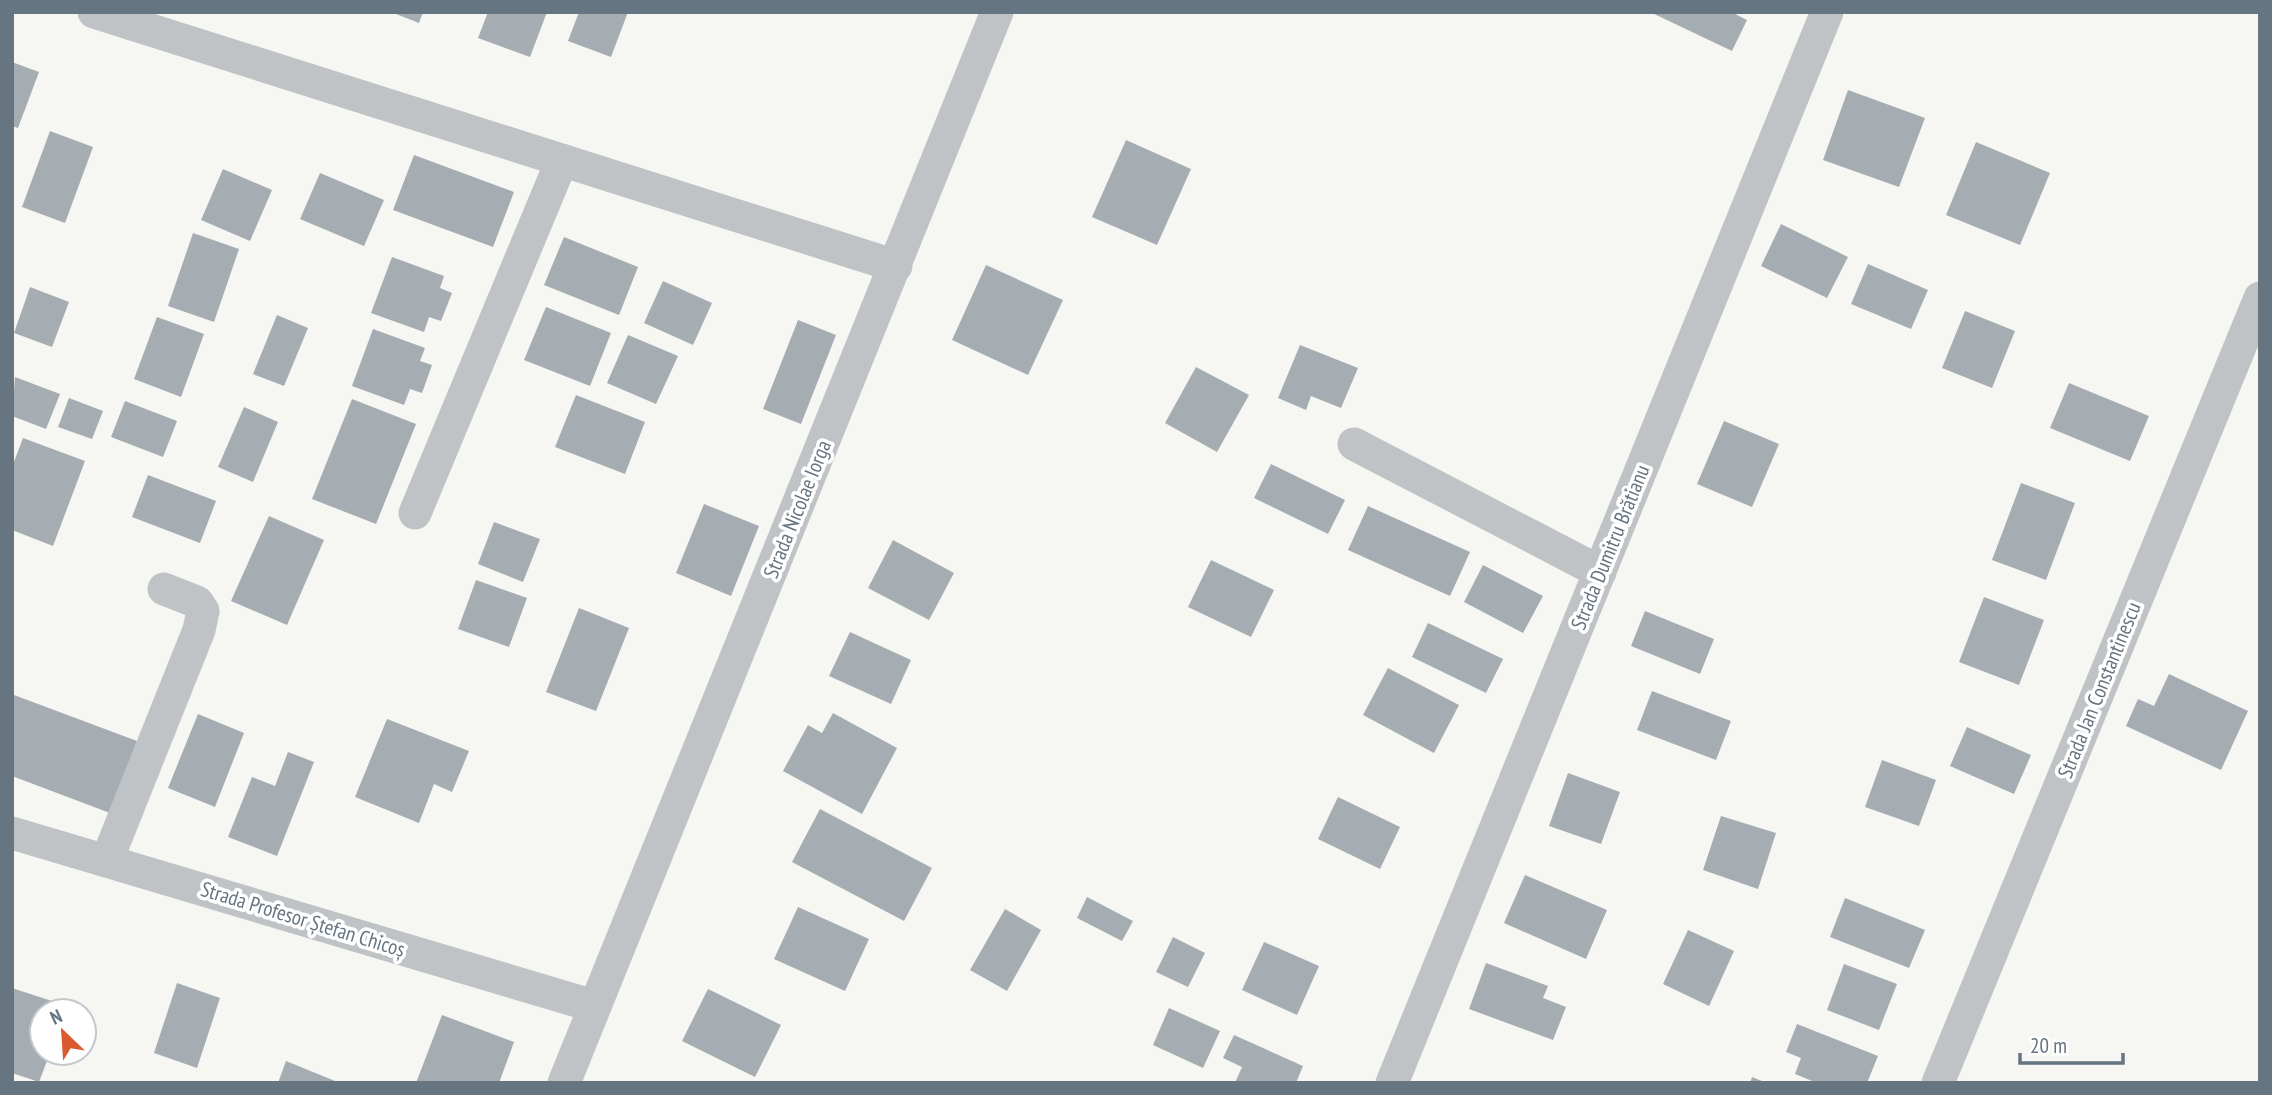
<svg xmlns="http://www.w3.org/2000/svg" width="2272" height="1095" viewBox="0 0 2272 1095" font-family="'PT Sans Narrow',sans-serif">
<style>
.building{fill:#a5adb3}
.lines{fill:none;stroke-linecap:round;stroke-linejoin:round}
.street{stroke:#bfc3c6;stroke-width:33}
.labels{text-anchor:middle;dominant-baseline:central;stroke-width:7;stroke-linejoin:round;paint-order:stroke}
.street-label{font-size:21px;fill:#667582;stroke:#fff}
</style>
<rect width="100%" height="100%" fill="#f6f6f2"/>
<path class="building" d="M 391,12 L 423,12 L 419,23 Z
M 488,12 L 547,12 L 530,57 L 478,38 Z
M 579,12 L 628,12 L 611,57 L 568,41 Z
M 1650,12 L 1731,12 L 1747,20 L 1732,51 Z
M 12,62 L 39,72 L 18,128 L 12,126 Z
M 1848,90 L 1925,118 L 1899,187 L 1823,160 Z
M 50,131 L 93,147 L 65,223 L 22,207 Z
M 1126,140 L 1191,169 L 1157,245 L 1092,217 Z
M 1976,142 L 2050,173 L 2020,245 L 1946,215 Z
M 414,155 L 514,192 L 493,247 L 393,210 Z
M 223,169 L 272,190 L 250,241 L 201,220 Z
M 320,173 L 384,200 L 364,246 L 300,219 Z
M 1781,224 L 1848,257 L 1827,298 L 1761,266 Z
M 193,233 L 239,249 L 214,322 L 168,306 Z
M 564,237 L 638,267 L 619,315 L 544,285 Z
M 392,257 L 444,276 L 440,288 L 452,293 L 441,321 L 429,317 L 424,332 L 371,313 Z
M 1868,264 L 1928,290 L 1911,329 L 1851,304 Z
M 986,265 L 1063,300 L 1028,375 L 952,340 Z
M 663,281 L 712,303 L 693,345 L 644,323 Z
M 30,287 L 69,302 L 52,347 L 14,333 Z
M 546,307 L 611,333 L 590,386 L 524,360 Z
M 1965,311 L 2015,331 L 1992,388 L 1942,368 Z
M 277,315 L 308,328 L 284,386 L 253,374 Z
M 157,317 L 204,334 L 181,397 L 134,379 Z
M 798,320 L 836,335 L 801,424 L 763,409 Z
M 373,329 L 425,348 L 420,361 L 432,365 L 422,393 L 410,389 L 404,405 L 352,386 Z
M 628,335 L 678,356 L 656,404 L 607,383 Z
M 1300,345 L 1358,368 L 1341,408 L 1311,396 L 1306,410 L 1278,398 Z
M 1196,367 L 1249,395 L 1217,452 L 1165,423 Z
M 15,377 L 60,394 L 46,429 L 12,416 Z
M 2069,383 L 2149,416 L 2130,461 L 2050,428 Z
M 576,395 L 645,422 L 625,474 L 555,447 Z
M 69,398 L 103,411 L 92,439 L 58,427 Z
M 352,399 L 416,424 L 376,524 L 312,499 Z
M 125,401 L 177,421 L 163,457 L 111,437 Z
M 244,407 L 278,422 L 253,482 L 218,467 Z
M 1724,421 L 1779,444 L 1752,507 L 1697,484 Z
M 23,438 L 85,461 L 53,546 L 12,530 L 12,467 Z
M 1271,464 L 1345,500 L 1328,534 L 1254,498 Z
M 148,475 L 216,501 L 200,543 L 132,517 Z
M 2021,483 L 2075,503 L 2046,580 L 1992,560 Z
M 704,504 L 759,526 L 731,596 L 676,573 Z
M 1368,506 L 1470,552 L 1450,596 L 1348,550 Z
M 269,516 L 324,540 L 287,625 L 231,601 Z
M 494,522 L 540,539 L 523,582 L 478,564 Z
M 893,540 L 954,573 L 929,620 L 868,588 Z
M 1211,560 L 1274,590 L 1251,637 L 1188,607 Z
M 1483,565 L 1543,596 L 1523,633 L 1464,602 Z
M 476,580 L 527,598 L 509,647 L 458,629 Z
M 1984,597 L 2044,620 L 2019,685 L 1959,662 Z
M 579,608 L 629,628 L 596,711 L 546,692 Z
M 1645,611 L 1714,639 L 1700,674 L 1631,646 Z
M 1428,623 L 1503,659 L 1486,693 L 1412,657 Z
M 850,632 L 911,660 L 891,704 L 829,676 Z
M 1388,668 L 1459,705 L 1434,753 L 1363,715 Z
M 2169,674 L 2248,711 L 2221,770 L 2126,726 L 2138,699 L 2154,706 Z
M 1652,691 L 1731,721 L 1716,760 L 1637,730 Z
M 14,695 L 137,741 L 110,813 L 12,776 Z
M 833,713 L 897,748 L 862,814 L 783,771 L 808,725 L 822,733 Z
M 198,714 L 244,733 L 215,807 L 168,788 Z
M 387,719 L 469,751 L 452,792 L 434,784 L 419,823 L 355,797 Z
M 1967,727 L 2031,755 L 2014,794 L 1950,766 Z
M 288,752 L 314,762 L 277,856 L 228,837 L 252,777 L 275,786 Z
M 1882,760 L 1936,780 L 1919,826 L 1865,807 Z
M 1568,773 L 1620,792 L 1601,844 L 1549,826 Z
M 1338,797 L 1400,827 L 1380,869 L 1318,839 Z
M 820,809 L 932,868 L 904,921 L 792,862 Z
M 1721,816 L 1776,833 L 1758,889 L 1703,870 Z
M 1525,875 L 1607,910 L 1586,959 L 1504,923 Z
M 1087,897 L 1133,921 L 1122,941 L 1077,918 Z
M 1845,898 L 1925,930 L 1909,968 L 1830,937 Z
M 798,907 L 869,939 L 845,991 L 774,959 Z
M 1005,909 L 1041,930 L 1007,991 L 970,970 Z
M 1688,930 L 1734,951 L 1709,1006 L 1663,984 Z
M 1173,937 L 1205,953 L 1188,987 L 1156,972 Z
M 1264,942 L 1319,966 L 1297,1015 L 1242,990 Z
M 1486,963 L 1548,986 L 1543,998 L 1566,1007 L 1553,1040 L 1469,1009 Z
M 1844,964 L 1897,984 L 1879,1030 L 1827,1010 Z
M 177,983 L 220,998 L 197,1068 L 154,1053 Z
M 12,988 L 67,1006 L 65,1011 L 42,1011 L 42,1053 L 50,1053 L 39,1082 L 12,1073 Z
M 708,989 L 781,1025 L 755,1077 L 682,1041 Z
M 1169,1008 L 1220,1031 L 1203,1068 L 1153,1045 Z
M 442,1015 L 514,1042 L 499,1083 L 416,1083 Z
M 1797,1024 L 1878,1056 L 1867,1083 L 1817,1083 L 1795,1074 L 1801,1058 L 1786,1052 Z
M 1234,1035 L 1303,1066 L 1296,1083 L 1235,1083 L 1242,1067 L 1223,1058 Z
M 286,1061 L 340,1083 L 278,1083 Z
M 1752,1077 L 1767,1083 L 1750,1083 Z"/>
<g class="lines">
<path class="street" d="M 94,12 L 896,266
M 1354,444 L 1600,572
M 415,513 L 562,160
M 12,833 L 594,1006
M 107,860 L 199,630 L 203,611 L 197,602 L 164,589
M 564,1083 L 997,12
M 1392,1083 L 1827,12
M 1938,1083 L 2260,298"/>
</g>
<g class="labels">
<g class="street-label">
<text transform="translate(797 509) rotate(-68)">Strada Nicolae Iorga</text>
<text transform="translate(1610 547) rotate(-68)">Strada Dumitru Brătianu</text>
<text transform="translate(2099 690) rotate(-68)">Strada Jan Constantinescu</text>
<text transform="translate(303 919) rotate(17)">Strada Profesor Ștefan Chicoș</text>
</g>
</g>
<rect width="2272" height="1095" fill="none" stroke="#667582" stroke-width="28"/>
<g transform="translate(63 1032) rotate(335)"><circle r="33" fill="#ffffff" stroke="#c2c8cd" stroke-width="2"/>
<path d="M0-5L12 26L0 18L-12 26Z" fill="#da592e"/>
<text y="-10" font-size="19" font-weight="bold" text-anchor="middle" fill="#667582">N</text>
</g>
<path d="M2020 1053v10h103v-10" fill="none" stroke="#667582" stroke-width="3.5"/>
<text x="2030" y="1053" font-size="21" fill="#667582" stroke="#ffffff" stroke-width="5" paint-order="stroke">20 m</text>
</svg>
